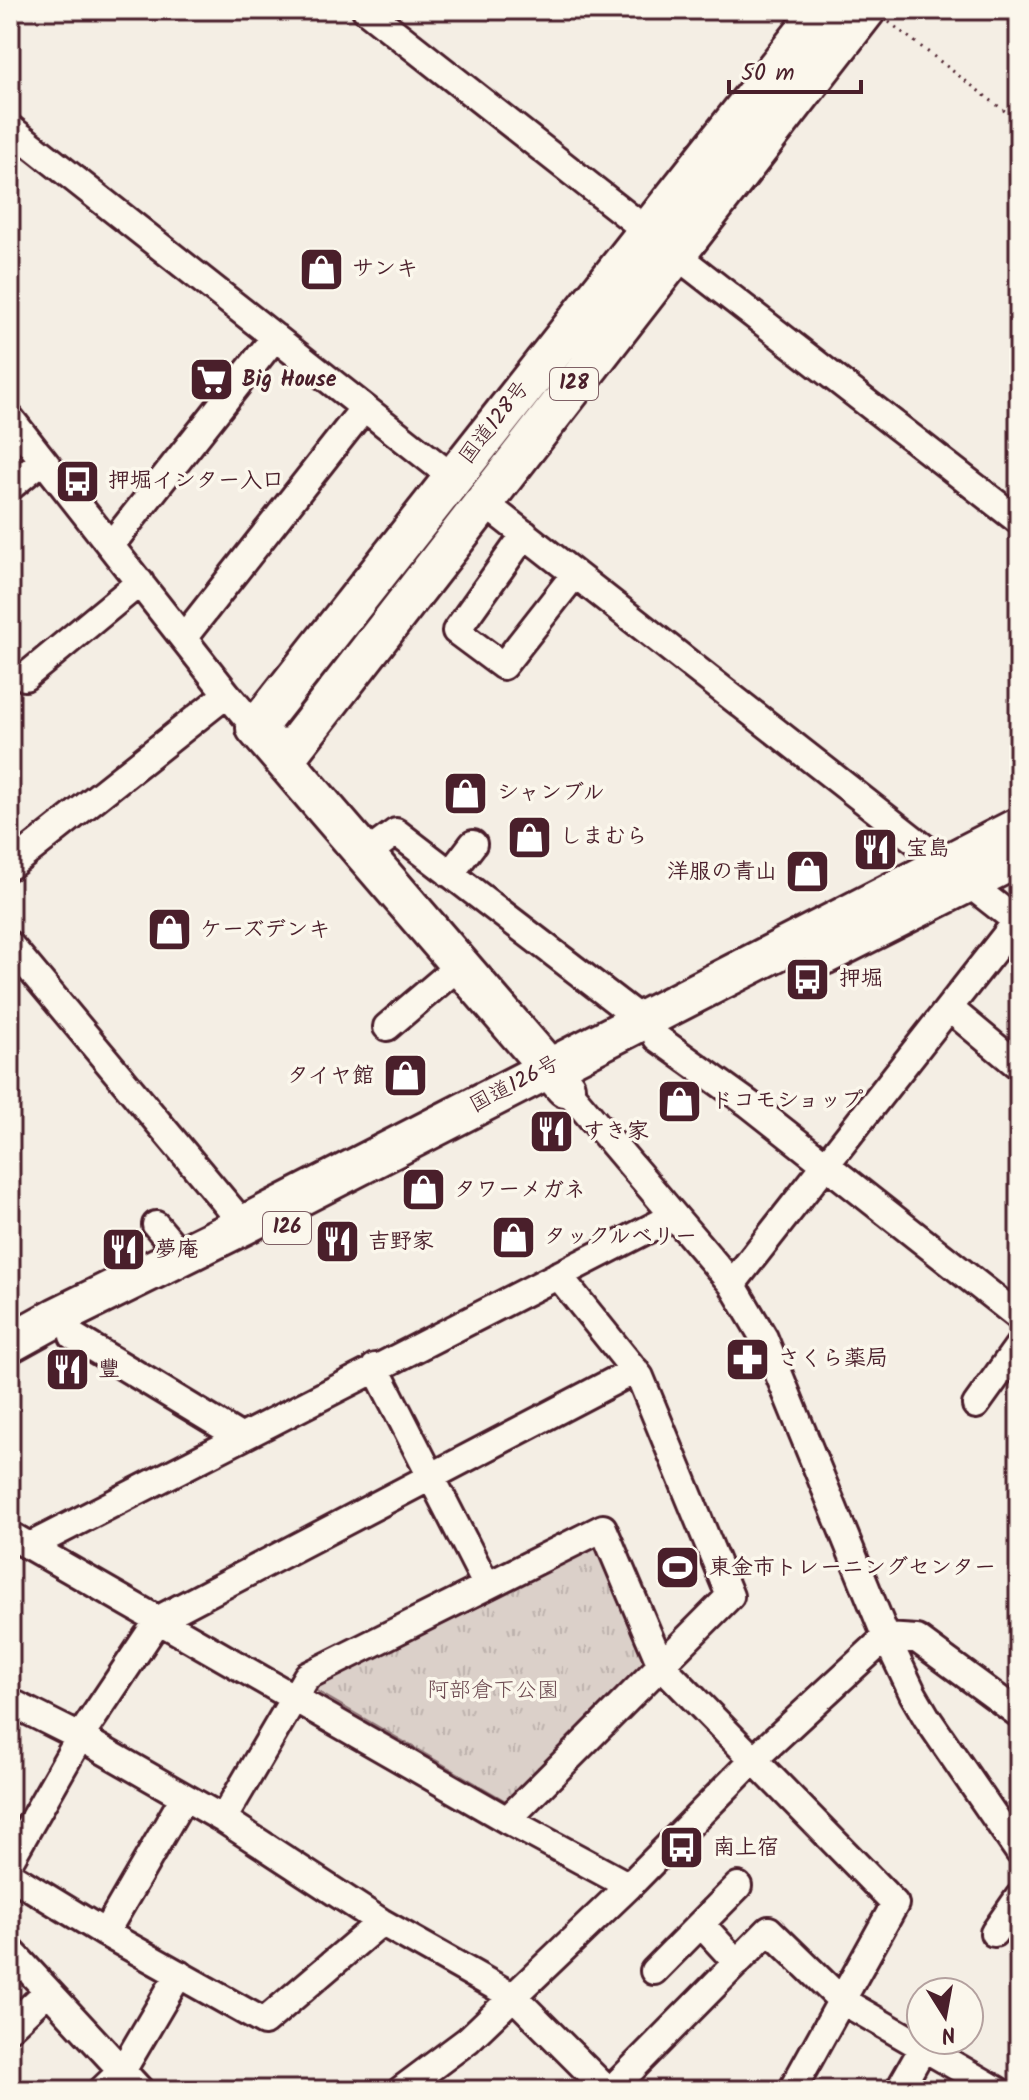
<svg xmlns="http://www.w3.org/2000/svg" width="1029" height="2100" viewBox="0 0 1029 2100" font-family="Kalam,'Klee One',sans-serif">
<style>
.park{fill:url(#park-tufts);stroke:#92787a;stroke-width:2}
.lines{fill:none;stroke-linecap:round;stroke-linejoin:round}
.minor-casing{stroke:#4a1f2b;stroke-width:32}
.highway-casing{stroke:#4a1f2b;stroke-width:44}
.path{stroke:#4a1f2b;stroke-width:3;stroke-dasharray:2 6;stroke-linecap:butt}
.minor{stroke:#fbf7ec;stroke-width:26}
.highway{stroke:#fbf7ec;stroke-width:38}
.labels{text-anchor:middle;dominant-baseline:central;stroke-width:7;stroke-linejoin:round;paint-order:stroke}
.shield{fill:#fbf7ec;stroke:#7f6065;stroke-width:2}
.shield-label{font-size:20px;font-weight:bold;fill:#4a1f2b}
.poi-label{font-size:22px;font-weight:bold;fill:#4a1f2b;stroke:#fbf7ec;text-anchor:start}
.street-label{font-size:22px;fill:#4a1f2b;stroke:#fbf7ec}
.park-label{font-size:22px;fill:#6e4b52;stroke:#fbf7ec}
</style>
<defs>
<pattern id="park-tufts" width="24" height="20" patternUnits="userSpaceOnUse" patternTransform="scale(2)"><rect width="24" height="20" fill="#dbd0c9"/><path d="M3 7l-1-3M5 7V3M7 7l1-3M15 17l-1-3M17 17v-4M19 17l1-3" fill="none" stroke="#bdb2ad"/></pattern>
</defs>
<rect width="100%" height="100%" fill="#f4eee4"/>
<filter id="ink" filterUnits="userSpaceOnUse"><feTurbulence type="fractalNoise" baseFrequency=".0125" numOctaves="2"/><feDisplacementMap in="SourceGraphic" scale="16" xChannelSelector="R" yChannelSelector="G"/><feConvolveMatrix kernelMatrix="1 2 1 2 8 2 1 2 1" color-interpolation-filters="sRGB"/></filter>
<g filter="url(#ink)">
<path class="park" d="M 596,1543 L 648,1663 L 506,1801 L 315,1690 L 318,1683 Z"/>
<g class="lines">
<defs>
<path id="minor" d="M 366,10 L 647,231
M 10,128 L 452,477
M 675,254 L 1019,521
M 10,418 L 227,694 L 256,728
M 10,487 L 43,460
M 483,502 L 945,864
M 525,534 L 456,631 L 503,666 L 575,574
M 111,545 L 275,337
M 184,637 L 364,408
M 25,677 L 140,582
M 365,855 L 396,832 L 641,1020
M 10,866 L 227,694
M 450,874 L 473,844
M 968,883 L 1019,923
M 10,945 L 244,1225
M 949,1008 L 1015,1063 L 1019,1058
M 387,1027 L 460,965
M 657,1038 L 749,1104 L 1019,1317
M 565,1087 L 732,1284 L 764,1338 L 886,1637 L 913,1694 L 927,1718 L 1019,1852
M 156,1225 L 182,1256
M 732,1284 L 1017,921
M 73,1336 L 240,1437
M 375,1367 L 487,1586
M 976,1405 L 1019,1345
M 10,1535 L 507,1820 L 629,1886
M 30,1546 L 674,1216
M 10,1702 L 80,1737 L 223,1819 L 381,1922 L 514,1997 L 607,2090
M 223,1819 L 307,1676 L 603,1528 L 661,1665 L 895,1904 L 792,2090
M 507,1820 L 730,1596 L 640,1377 L 558,1275
M 10,1860 L 80,1737 L 159,1619 L 635,1370
M 10,1875 L 105,1933 L 264,2022 L 381,1922
M 701,1924 L 737,1963
M 105,1933 L 184,1797
M 994,1933 L 1019,1897
M 10,1950 L 140,2090
M 654,1971 L 738,1886
M 10,2027 L 48,1991
M 102,2090 L 122,2071 L 179,1974
M 401,2090 L 468,2040 L 629,1886 L 754,1759 L 886,1637 L 917,1639 L 1019,1714
M 611,2090 L 769,1930 L 841,2000 L 997,2090
M 899,2090 L 923,2048"/>
<path id="highway" d="M 284,760 L 866,10
M 824,955 L 1019,857
M 565,1087 L 256,728 L 822,10
M 10,1343 L 57,1317 L 244,1225 L 1019,827"/>
</defs>
<use href="#minor" class="minor-casing"/>
<use href="#highway" class="highway-casing"/>
<path class="path" d="M 889,22 L 1019,122"/>
<use href="#minor" class="minor"/>
<use href="#highway" class="highway"/>
</g>
</g>
<defs>
<symbol id="shop-square" viewBox="-11 -11 22 22"><rect x="-9" y="-9" width="18" height="18" rx="4" fill="#4a1f2b" stroke="#fbf7ec"/><path d="M-5-2.5h2.3a2.7 3.5 0 0 1 5.4 0H5L5.5 6h-11ZM-1.5-2.5h3a1.5 2.3 0 0 0-3 0Z" fill="#fff"/></symbol>
<symbol id="supermarket-square" viewBox="-11 -11 22 22"><rect x="-9" y="-9" width="18" height="18" rx="4" fill="#4a1f2b" stroke="#fbf7ec"/><path d="M-6-5.5h2.5l.6 2H6L4.5 2H-2.5L-4.4-4H-6ZM-1.5 3.2a1.3 1.3 0 1 0 .1 0ZM3 3.2a1.3 1.3 0 1 0 .1 0Z" fill="#fff"/></symbol>
<symbol id="bus-square" viewBox="-11 -11 22 22"><rect x="-9" y="-9" width="18" height="18" rx="4" fill="#4a1f2b" stroke="#fbf7ec"/><path d="M-5-6H5V4H4V6H2V4H-2V6H-4V4H-5ZM-3.5-4V0h7V-4ZM-3.5 1.2v1.5H-2V1.2ZM2 1.2v1.5H3.5V1.2Z" fill="#fff"/></symbol>
<symbol id="restaurant-square" viewBox="-11 -11 22 22"><rect x="-9" y="-9" width="18" height="18" rx="4" fill="#4a1f2b" stroke="#fbf7ec"/><path d="M-5-6h1v4h1v-4h1v4h1v-4h1v5L-1.5 .5V6h-2V.5L-5-1ZM5-6V6H3V1.5H1.5Q1.5-4 5-6Z" fill="#fff"/></symbol>
<symbol id="pharmacy-square" viewBox="-11 -11 22 22"><rect x="-9" y="-9" width="18" height="18" rx="4" fill="#4a1f2b" stroke="#fbf7ec"/><path d="M-2-6h4v4h4v4h-4v4h-4v-4h-4v-4h4Z" fill="#fff"/></symbol>
<symbol id="stadium-square" viewBox="-11 -11 22 22"><rect x="-9" y="-9" width="18" height="18" rx="4" fill="#4a1f2b" stroke="#fbf7ec"/><path d="M0-5a6.5 5 0 1 0 0 10a6.5 5 0 1 0 0-10ZM-3.5-1.8h7v3.6h-7Z" fill="#fff"/></symbol>
</defs>
<g fill-rule="evenodd">
<use href="#shop-square" x="296" y="244" width="51" height="51"/>
<use href="#supermarket-square" x="186" y="354" width="51" height="51"/>
<use href="#bus-square" x="52" y="456" width="51" height="51"/>
<use href="#shop-square" x="440" y="768" width="51" height="51"/>
<use href="#shop-square" x="504" y="812" width="51" height="51"/>
<use href="#restaurant-square" x="850" y="824" width="51" height="51"/>
<use href="#shop-square" x="782" y="846" width="51" height="51"/>
<use href="#shop-square" x="144" y="904" width="51" height="51"/>
<use href="#bus-square" x="782" y="954" width="51" height="51"/>
<use href="#shop-square" x="380" y="1050" width="51" height="51"/>
<use href="#shop-square" x="654" y="1076" width="51" height="51"/>
<use href="#restaurant-square" x="526" y="1106" width="51" height="51"/>
<use href="#shop-square" x="398" y="1164" width="51" height="51"/>
<use href="#shop-square" x="488" y="1212" width="51" height="51"/>
<use href="#restaurant-square" x="312" y="1216" width="51" height="51"/>
<use href="#restaurant-square" x="98" y="1224" width="51" height="51"/>
<use href="#pharmacy-square" x="722" y="1334" width="51" height="51"/>
<use href="#restaurant-square" x="42" y="1344" width="51" height="51"/>
<use href="#stadium-square" x="652" y="1542" width="51" height="51"/>
<use href="#bus-square" x="656" y="1822" width="51" height="51"/>
</g>
<g class="labels">
<g class="shield">
<rect x="550" y="368" width="48" height="32" rx="6"/>
<rect x="263" y="1212" width="48" height="32" rx="6"/>
</g>
<g class="shield-label">
<text x="574" y="384">128</text>
<text x="287" y="1228">126</text>
</g>
<g class="poi-label">
<text x="352" y="269">サンキ</text>
<text x="242" y="380">Big House</text>
<text x="108" y="481">押堀インター入口</text>
<text x="497" y="793">シャンブル</text>
<text x="560" y="837">しまむら</text>
<text x="906" y="849">宝島</text>
<text x="777" y="872" text-anchor="end">洋服の青山</text>
<text x="200" y="930">ケーズデンキ</text>
<text x="839" y="979">押堀</text>
<text x="374" y="1076" text-anchor="end">タイヤ館</text>
<text x="711" y="1101">ドコモショップ</text>
<text x="583" y="1132">すき家</text>
<text x="454" y="1190">タワーメガネ</text>
<text x="544" y="1237">タックルベリー</text>
<text x="368" y="1242">吉野家</text>
<text x="155" y="1250">夢庵</text>
<text x="778" y="1359">さくら薬局</text>
<text x="98" y="1370">豐</text>
<text x="709" y="1568">東金市トレーニングセンター</text>
<text x="713" y="1848">南上宿</text>
</g>
<g class="street-label">
<text transform="translate(495 423) rotate(-52)">国道128号</text>
<text transform="translate(515 1085) rotate(-28)">国道126号</text>
</g>
<g class="park-label">
<text x="493" y="1691">阿部倉下公園</text>
</g>
</g>
<rect width="1029" height="2100" fill="none" stroke="#fbf7ec" stroke-width="40"/>
<rect x="20" y="20" width="989" height="2060" fill="none" stroke="#4a1f2b" stroke-width="3" filter="url(#ink)"/>
<g transform="translate(945 2016) rotate(169)"><circle r="38" fill="#fbf7ec" stroke="#b4a19f" stroke-width="2"/>
<path d="M0-6L14 30L0 20L-14 30Z" fill="#4a1f2b"/>
<text y="-12" font-size="22" font-weight="bold" text-anchor="middle" fill="#4a1f2b">N</text>
</g>
<path d="M729 80v12h132v-12" fill="none" stroke="#4a1f2b" stroke-width="4"/>
<text x="741" y="80" font-size="24" fill="#4a1f2b" stroke="#fbf7ec" stroke-width="6" paint-order="stroke">50 m</text>
</svg>
